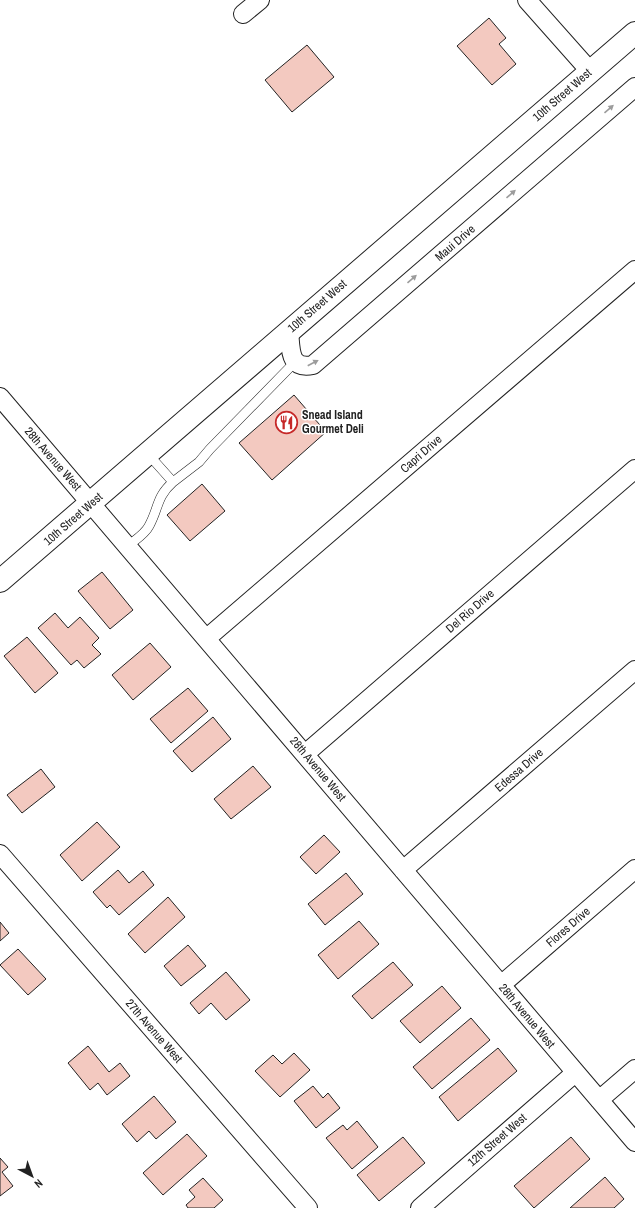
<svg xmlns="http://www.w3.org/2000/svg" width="635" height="1208" viewBox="0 0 635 1208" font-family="'Archivo Narrow',sans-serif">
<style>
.building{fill:#f3c9c0;stroke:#222}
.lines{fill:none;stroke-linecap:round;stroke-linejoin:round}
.lane-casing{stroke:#222;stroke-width:10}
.street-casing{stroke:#222;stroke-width:20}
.secondary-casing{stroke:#222;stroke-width:24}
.lane{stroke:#fff;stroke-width:9}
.street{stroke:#fff;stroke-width:18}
.secondary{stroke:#fff;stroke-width:22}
.oneway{fill:#9c9c9c}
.labels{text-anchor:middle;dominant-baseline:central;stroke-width:3;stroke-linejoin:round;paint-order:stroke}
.street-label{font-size:12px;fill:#222;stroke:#fff}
.poi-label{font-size:12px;font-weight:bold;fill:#222;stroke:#fff;text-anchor:start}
</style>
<rect width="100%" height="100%" fill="#fff"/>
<path class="building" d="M 489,18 L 506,38 L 499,44 L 516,64 L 492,85 L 457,46 Z
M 307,45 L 334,77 L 292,112 L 265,80 Z
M 294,395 L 326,432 L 272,480 L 239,443 Z
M 202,484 L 225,511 L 190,541 L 167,515 Z
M 102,572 L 133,610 L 110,629 L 78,591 Z
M 55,613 L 68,628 L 80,617 L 99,638 L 92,645 L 101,654 L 84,668 L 77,660 L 71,665 L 38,628 Z
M 27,637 L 58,673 L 35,693 L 4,656 Z
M 150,643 L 171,667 L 133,700 L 112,675 Z
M 188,688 L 208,711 L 171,743 L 150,719 Z
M 213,717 L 231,739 L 192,772 L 173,751 Z
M 253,766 L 271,787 L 231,819 L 214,799 Z
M 41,769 L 55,787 L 22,813 L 7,795 Z
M 97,822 L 120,847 L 82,881 L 60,855 Z
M 324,835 L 340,852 L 316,874 L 300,857 Z
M 118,870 L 129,883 L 143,871 L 154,885 L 119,915 L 110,905 L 107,908 L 93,892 Z
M 346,873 L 363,894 L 325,925 L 308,904 Z
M 168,897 L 185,917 L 145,953 L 128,934 Z
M 359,921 L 379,944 L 338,979 L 318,955 Z
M 0,922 L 9,933 L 0,941 Z
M 188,945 L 206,966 L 181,986 L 164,966 Z
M 18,949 L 46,979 L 28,995 L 0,965 Z
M 393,962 L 413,985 L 372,1019 L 352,996 Z
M 226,972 L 250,1000 L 226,1020 L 211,1003 L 199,1014 L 190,1003 Z
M 442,986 L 461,1008 L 420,1043 L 400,1021 Z
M 471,1018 L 490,1040 L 432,1089 L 413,1067 Z
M 88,1046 L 109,1072 L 120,1063 L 130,1076 L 107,1095 L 98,1083 L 90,1090 L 68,1063 Z
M 498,1048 L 517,1071 L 458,1121 L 439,1097 Z
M 294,1053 L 310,1070 L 280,1097 L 255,1071 L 273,1055 L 282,1064 Z
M 313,1086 L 323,1098 L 328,1093 L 340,1108 L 316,1128 L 294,1101 Z
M 154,1096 L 176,1122 L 156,1139 L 149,1131 L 137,1142 L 122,1124 Z
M 357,1121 L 378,1147 L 352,1169 L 326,1138 L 343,1125 L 347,1130 Z
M 187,1134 L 207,1156 L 163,1195 L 143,1173 Z
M 403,1137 L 425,1163 L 379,1201 L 357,1175 Z
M 571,1137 L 590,1159 L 534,1208 L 514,1186 Z
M 0,1158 L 8,1167 L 2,1172 L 13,1186 L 0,1196 Z
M 605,1177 L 624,1199 L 614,1208 L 570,1208 Z
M 203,1178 L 223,1200 L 214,1208 L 188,1208 L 186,1205 L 195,1197 L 189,1190 Z"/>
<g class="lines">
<defs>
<path id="lane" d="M 173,482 L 199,462 L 210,449 L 296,361
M 128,546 C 135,540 145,534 149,526 C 159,508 156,497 173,482 L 148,454"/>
<path id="street" d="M 527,0 L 590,71
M 243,14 L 260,0
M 289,331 C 291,348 288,370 313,365 L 635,87
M 0,397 L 635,1142
M 207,638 L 635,270
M 305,754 L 635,469
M 0,854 L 308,1208
M 403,870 L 635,670
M 501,985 L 635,869
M 599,1100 L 635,1069
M 420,1208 L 575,1073"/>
<path id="secondary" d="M 0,581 L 635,33"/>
</defs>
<use href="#lane" class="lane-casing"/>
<use href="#street" class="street-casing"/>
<use href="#secondary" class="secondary-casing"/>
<use href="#lane" class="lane"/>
<use href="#street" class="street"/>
<use href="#secondary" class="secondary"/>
</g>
<defs><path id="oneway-solid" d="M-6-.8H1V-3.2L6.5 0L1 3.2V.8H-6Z"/></defs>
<g class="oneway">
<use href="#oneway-solid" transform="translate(609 109) rotate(-41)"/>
<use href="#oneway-solid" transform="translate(511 194) rotate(-41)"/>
<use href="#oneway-solid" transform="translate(412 279) rotate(-41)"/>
<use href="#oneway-solid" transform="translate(313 363) rotate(-28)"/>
</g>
<defs>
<symbol id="restaurant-ring" viewBox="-11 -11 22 22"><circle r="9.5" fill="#fff" stroke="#c62828" stroke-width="1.5"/><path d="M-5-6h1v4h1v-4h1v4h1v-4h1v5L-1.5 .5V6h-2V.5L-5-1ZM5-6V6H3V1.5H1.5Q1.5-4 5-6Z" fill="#c62828"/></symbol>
</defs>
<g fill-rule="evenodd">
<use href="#restaurant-ring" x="274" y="410" width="25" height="25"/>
</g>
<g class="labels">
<g class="street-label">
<text transform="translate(562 95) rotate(-41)">10th Street West</text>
<text transform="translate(455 243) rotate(-41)">Maui Drive</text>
<text transform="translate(317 306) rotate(-41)">10th Street West</text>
<text transform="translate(421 454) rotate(-41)">Capri Drive</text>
<text transform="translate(53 459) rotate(49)">28th Avenue West</text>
<text transform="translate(73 519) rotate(-41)">10th Street West</text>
<text transform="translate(470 611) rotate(-41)">Del Rio Drive</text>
<text transform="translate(318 769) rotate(50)">28th Avenue West</text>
<text transform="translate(519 770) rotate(-41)">Edessa Drive</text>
<text transform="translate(568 927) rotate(-41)">Flores Drive</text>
<text transform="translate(527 1016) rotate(50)">28th Avenue West</text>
<text transform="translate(154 1031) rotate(49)">27th Avenue West</text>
<text transform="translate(497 1140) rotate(-41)">12th Street West</text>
</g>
<g class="poi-label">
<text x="302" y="415">Snead Island<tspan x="302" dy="14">Gourmet Deli</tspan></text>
</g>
</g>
<g transform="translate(32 1176) rotate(139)" stroke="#ffffff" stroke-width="3" paint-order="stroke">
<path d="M0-3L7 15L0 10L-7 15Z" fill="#222222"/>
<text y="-6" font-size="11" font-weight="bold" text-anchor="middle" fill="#222222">N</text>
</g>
</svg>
